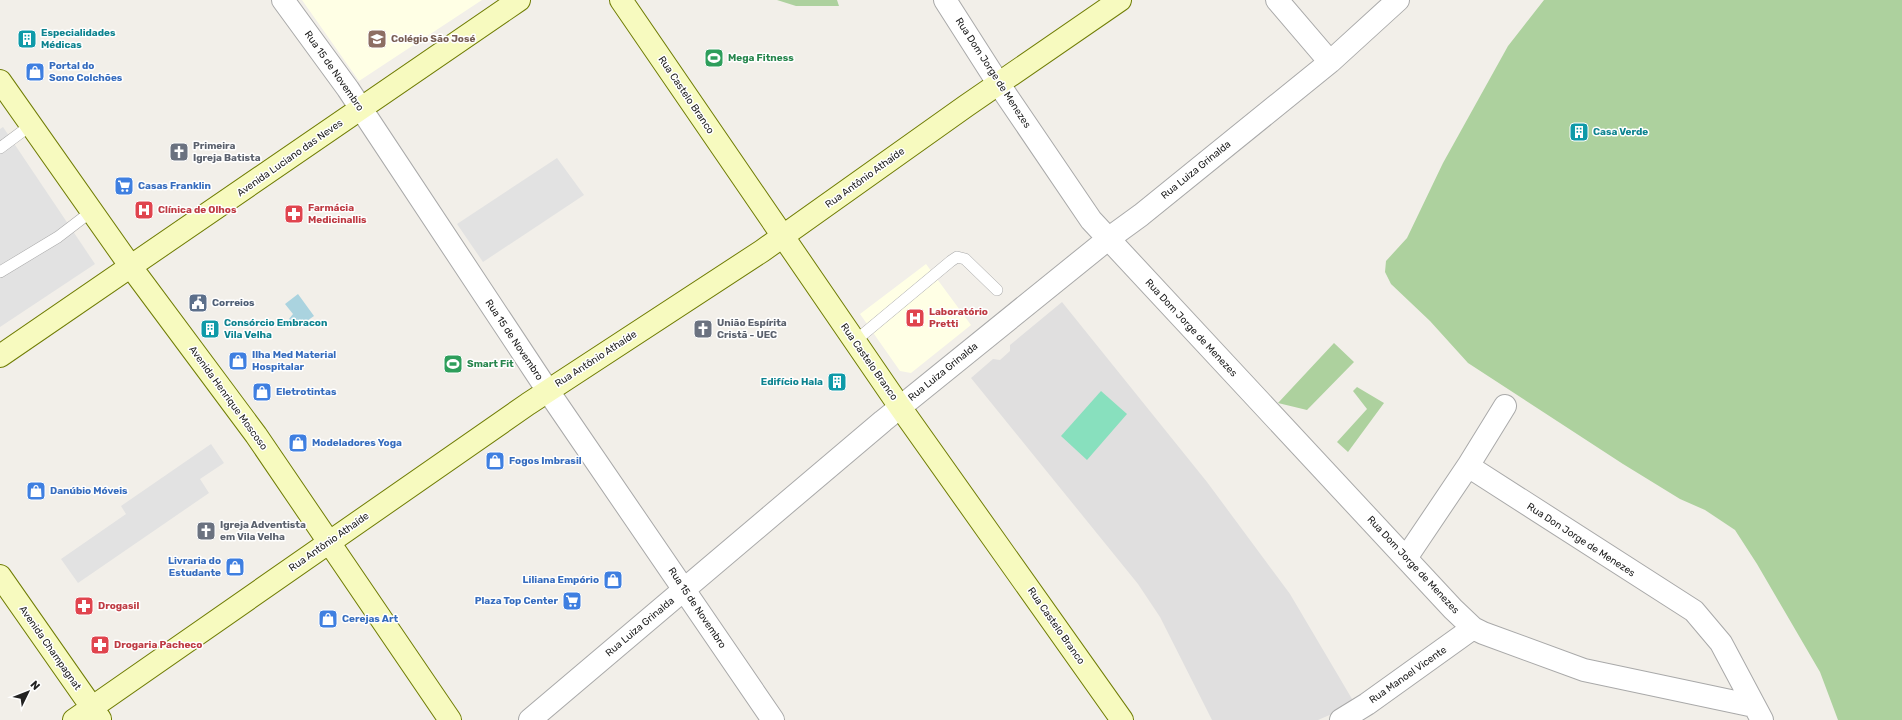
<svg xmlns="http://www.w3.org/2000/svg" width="1902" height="720" viewBox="0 0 1902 720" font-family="Rubik,sans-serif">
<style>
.residential{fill:#e0dfdf}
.education{fill:#ffffe5}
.forest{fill:#add19e}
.pitch{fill:#88e0be}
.parking{fill:#e2e2e2}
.water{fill:#aad3df}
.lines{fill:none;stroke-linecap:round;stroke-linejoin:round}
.service-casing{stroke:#a9a9a9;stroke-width:12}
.minor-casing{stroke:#a9a9a9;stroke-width:24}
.tertiary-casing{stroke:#a9a9a9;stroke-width:24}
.secondary-casing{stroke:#707d05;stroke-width:24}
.service{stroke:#fff;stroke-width:11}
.minor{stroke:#fff;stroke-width:22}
.tertiary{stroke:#fff;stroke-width:22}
.secondary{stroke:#f7fabf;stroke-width:22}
.labels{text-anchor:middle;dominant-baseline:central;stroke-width:3;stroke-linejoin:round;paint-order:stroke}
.culture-label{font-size:10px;font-weight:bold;fill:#0d838f;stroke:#fff;text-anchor:start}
.education-label{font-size:10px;font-weight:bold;fill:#785e54;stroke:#fff;text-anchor:start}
.leisure-label{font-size:10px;font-weight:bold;fill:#27864d;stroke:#fff;text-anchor:start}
.shop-label{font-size:10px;font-weight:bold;fill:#366cbe;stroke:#fff;text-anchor:start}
.street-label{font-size:10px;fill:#222;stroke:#fff}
.worship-label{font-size:10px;font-weight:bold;fill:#5b616d;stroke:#fff;text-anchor:start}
.health-label{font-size:10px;font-weight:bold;fill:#be3a42;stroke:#fff;text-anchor:start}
.service-label{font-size:10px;font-weight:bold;fill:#4e5e75;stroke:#fff;text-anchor:start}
</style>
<rect width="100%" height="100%" fill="#f2efe9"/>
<path class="residential" d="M 1062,302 L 1207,482 L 1290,594 L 1355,704 L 1318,720 L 1212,720 L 1160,617 L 1138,584 L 971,378 L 993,359 L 1000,360 L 1010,351 L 1010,345 Z"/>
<path class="education" d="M 302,0 L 482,0 L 359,81 Z
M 926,264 L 971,325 L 911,373 L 900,371 L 860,314 Z"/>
<path class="forest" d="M 777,0 L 837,0 L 839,6 L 796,6 Z
M 1544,0 L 1902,0 L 1902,720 L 1838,720 L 1820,672 L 1757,564 L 1735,530 L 1705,510 L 1680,499 L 1623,464 L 1468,363 L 1430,321 L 1391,284 L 1385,272 L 1386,261 L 1407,238 L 1443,163 L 1508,46 Z
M 1334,343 L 1354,362 L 1307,410 L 1278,403 Z
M 1357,387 L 1384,403 L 1348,452 L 1337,442 L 1367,409 L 1353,391 Z"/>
<path class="pitch" d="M 1101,391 L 1127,414 L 1087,460 L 1061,436 Z"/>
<path class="parking" d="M 3,127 L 95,264 L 0,327 L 0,129 Z
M 557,158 L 584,195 L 483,262 L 457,224 Z
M 211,444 L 224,463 L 200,479 L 209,493 L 78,583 L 61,559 L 126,514 L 121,506 Z"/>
<path class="water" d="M 298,294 L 314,316 L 301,325 L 298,322 L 296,324 L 290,322 L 289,319 L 293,314 L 285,304 Z"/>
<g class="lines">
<defs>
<path id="service" d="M 0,148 L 31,125
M 0,272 L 58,237 L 92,211
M 855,341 L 951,261 L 957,257 L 965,259 L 997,290"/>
<path id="minor" d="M 945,0 L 998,83 L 1091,220 L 1453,609 L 1473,628 L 1483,633 L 1584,670 L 1754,706
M 1277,0 L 1330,62
M 1468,466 L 1694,611 L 1721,643 L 1762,720
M 1406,558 L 1468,466 L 1505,406
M 530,720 L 883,421 L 1108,239 L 1141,215 L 1330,62 L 1398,0
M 1341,720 L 1367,704 L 1473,628"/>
<path id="tertiary" d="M 283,0 L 348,89 L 548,391 L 773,720"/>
<path id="secondary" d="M 621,0 L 900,407 L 1122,720
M 0,81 L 131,267 L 256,435 L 450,720
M 0,356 L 519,0
M 0,576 L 100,719
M 74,720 L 528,404 L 762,251 L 966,106 L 1120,0"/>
</defs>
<use href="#service" class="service-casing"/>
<use href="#minor" class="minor-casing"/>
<use href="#tertiary" class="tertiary-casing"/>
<use href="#secondary" class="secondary-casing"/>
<use href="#service" class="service"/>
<use href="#minor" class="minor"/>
<use href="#tertiary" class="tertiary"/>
<use href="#secondary" class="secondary"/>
</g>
<defs>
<symbol id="building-square" viewBox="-11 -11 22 22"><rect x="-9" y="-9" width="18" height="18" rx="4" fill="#0f9aa8" stroke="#fff"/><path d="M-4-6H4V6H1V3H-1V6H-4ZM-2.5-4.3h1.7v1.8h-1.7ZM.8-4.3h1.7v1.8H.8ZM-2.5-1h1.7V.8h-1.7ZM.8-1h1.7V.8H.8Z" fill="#fff"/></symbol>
<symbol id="school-square" viewBox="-11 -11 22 22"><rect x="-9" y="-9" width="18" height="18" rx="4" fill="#8d6e63" stroke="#fff"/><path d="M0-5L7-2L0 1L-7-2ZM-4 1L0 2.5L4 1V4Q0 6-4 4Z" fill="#fff"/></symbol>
<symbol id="stadium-square" viewBox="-11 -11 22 22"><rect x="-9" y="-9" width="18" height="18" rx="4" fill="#2e9e5b" stroke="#fff"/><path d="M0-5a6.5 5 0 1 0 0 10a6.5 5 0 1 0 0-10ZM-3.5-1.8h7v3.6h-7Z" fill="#fff"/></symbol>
<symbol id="shop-square" viewBox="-11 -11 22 22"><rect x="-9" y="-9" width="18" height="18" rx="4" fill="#3f7fe0" stroke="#fff"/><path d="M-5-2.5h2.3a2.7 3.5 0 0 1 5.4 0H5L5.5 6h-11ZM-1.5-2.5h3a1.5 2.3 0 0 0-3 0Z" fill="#fff"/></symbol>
<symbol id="church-square" viewBox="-11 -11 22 22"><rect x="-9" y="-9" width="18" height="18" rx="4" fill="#6b7280" stroke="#fff"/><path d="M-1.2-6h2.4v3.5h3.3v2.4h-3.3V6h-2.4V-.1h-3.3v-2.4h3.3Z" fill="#fff"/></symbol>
<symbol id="supermarket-square" viewBox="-11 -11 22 22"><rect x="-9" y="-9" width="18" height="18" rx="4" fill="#3f7fe0" stroke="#fff"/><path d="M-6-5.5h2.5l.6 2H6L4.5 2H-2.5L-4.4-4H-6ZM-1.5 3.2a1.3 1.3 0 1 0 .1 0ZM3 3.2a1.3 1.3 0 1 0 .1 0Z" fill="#fff"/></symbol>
<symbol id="hospital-square" viewBox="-11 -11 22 22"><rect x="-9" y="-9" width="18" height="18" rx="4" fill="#e0444e" stroke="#fff"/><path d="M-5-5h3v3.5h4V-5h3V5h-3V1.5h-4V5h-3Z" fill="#fff"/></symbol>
<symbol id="pharmacy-square" viewBox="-11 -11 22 22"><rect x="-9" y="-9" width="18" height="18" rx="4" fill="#e0444e" stroke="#fff"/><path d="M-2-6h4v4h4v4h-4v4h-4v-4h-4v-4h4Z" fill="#fff"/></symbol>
<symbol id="civic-square" viewBox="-11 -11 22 22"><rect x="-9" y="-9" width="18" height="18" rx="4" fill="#5c6f8a" stroke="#fff"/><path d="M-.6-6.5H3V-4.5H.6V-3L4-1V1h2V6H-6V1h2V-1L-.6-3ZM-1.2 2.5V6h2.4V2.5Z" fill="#fff"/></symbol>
</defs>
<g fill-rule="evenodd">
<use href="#building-square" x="16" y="28" width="22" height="22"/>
<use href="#school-square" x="366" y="28" width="22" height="22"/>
<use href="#stadium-square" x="703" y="47" width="22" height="22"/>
<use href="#shop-square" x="24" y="61" width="22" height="22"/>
<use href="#building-square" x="1568" y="121" width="22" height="22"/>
<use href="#church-square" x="168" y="141" width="22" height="22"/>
<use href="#supermarket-square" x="113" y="175" width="22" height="22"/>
<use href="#hospital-square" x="133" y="199" width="22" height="22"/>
<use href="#pharmacy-square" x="283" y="203" width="22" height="22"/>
<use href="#civic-square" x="187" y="292" width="22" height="22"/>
<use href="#hospital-square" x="904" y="307" width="22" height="22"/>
<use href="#building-square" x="199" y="318" width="22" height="22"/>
<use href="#church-square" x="692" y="318" width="22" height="22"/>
<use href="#shop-square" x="227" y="350" width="22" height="22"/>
<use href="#stadium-square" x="442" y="353" width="22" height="22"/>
<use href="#building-square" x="826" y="371" width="22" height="22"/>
<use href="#shop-square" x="251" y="381" width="22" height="22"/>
<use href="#shop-square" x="287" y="432" width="22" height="22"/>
<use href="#shop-square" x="484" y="450" width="22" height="22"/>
<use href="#shop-square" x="25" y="480" width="22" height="22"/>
<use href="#church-square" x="195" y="520" width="22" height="22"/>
<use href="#shop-square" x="224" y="556" width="22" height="22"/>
<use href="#shop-square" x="602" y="569" width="22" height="22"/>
<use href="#supermarket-square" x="561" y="590" width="22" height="22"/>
<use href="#pharmacy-square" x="73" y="595" width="22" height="22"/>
<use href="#shop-square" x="317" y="608" width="22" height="22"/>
<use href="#pharmacy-square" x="89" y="634" width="22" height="22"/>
</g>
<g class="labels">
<g class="culture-label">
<text x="41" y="33">Especialidades<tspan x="41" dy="12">Médicas</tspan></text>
<text x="1593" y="132">Casa Verde</text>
<text x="224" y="323">Consórcio Embracon<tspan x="224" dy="12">Vila Velha</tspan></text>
<text x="823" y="382" text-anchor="end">Edifício Hala</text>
</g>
<g class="education-label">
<text x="391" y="39">Colégio São José</text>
</g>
<g class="leisure-label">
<text x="728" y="58">Mega Fitness</text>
<text x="467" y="364">Smart Fit</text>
</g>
<g class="shop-label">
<text x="49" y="66">Portal do<tspan x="49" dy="12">Sono Colchões</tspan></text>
<text x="138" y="186">Casas Franklin</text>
<text x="252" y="355">Ilha Med Material<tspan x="252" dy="12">Hospitalar</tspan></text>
<text x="276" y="392">Eletrotintas</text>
<text x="312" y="443">Modeladores Yoga</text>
<text x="509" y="461">Fogos Imbrasil</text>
<text x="50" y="491">Danúbio Móveis</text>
<text x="221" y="561" text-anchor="end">Livraria do<tspan x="221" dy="12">Estudante</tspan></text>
<text x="599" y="580" text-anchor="end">Liliana Empório</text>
<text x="558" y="601" text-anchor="end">Plaza Top Center</text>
<text x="342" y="619">Cerejas Art</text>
</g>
<g class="street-label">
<text transform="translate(334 71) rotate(55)">Rua 15 de Novembro</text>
<text transform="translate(993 73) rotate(57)">Rua Dom Jorge de Menezes</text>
<text transform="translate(686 95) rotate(56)">Rua Castelo Branco</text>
<text transform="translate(290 158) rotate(-35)">Avenida Luciano das Neves</text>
<text transform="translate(1196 170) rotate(-39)">Rua Luiza Grinalda</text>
<text transform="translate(865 178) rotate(-36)">Rua Antônio Athaíde</text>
<text transform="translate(1191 328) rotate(47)">Rua Dom Jorge de Menezes</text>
<text transform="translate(514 340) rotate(56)">Rua 15 de Novembro</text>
<text transform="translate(596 359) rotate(-33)">Rua Antônio Athaíde</text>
<text transform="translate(869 362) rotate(55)">Rua Castelo Branco</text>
<text transform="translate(943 372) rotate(-39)">Rua Luiza Grinalda</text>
<text transform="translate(228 398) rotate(54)">Avenida Henrique Moscoso</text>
<text transform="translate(1581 540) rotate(33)">Rua Don Jorge de Menezes</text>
<text transform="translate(329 542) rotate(-35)">Rua Antônio Athaíde</text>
<text transform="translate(1413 565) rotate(47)">Rua Dom Jorge de Menezes</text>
<text transform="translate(697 608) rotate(56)">Rua 15 de Novembro</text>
<text transform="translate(1056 626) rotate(55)">Rua Castelo Branco</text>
<text transform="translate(640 627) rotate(-40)">Rua Luiza Grinalda</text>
<text transform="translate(50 648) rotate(55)">Avenida Champagnat</text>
<text transform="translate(1408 675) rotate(-35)">Rua Manoel Vicente</text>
</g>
<g class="worship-label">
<text x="193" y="146">Primeira<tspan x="193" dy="12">Igreja Batista</tspan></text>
<text x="717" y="323">União Espírita<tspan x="717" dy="12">Cristã - UEC</tspan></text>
<text x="220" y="525">Igreja Adventista<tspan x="220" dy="12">em Vila Velha</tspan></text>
</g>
<g class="health-label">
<text x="308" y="208">Farmácia<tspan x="308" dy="12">Medicinallis</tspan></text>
<text x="158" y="210">Clínica de Olhos</text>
<text x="929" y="312">Laboratório<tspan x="929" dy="12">Pretti</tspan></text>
<text x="98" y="606">Drogasil</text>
<text x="114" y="645">Drogaria Pacheco</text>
</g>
<g class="service-label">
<text x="212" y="303">Correios</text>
</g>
</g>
<g transform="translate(28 692) rotate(47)" stroke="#ffffff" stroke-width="3" paint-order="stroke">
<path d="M0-3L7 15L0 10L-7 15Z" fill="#222222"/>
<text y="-6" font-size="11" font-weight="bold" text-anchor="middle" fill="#222222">N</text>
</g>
</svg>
